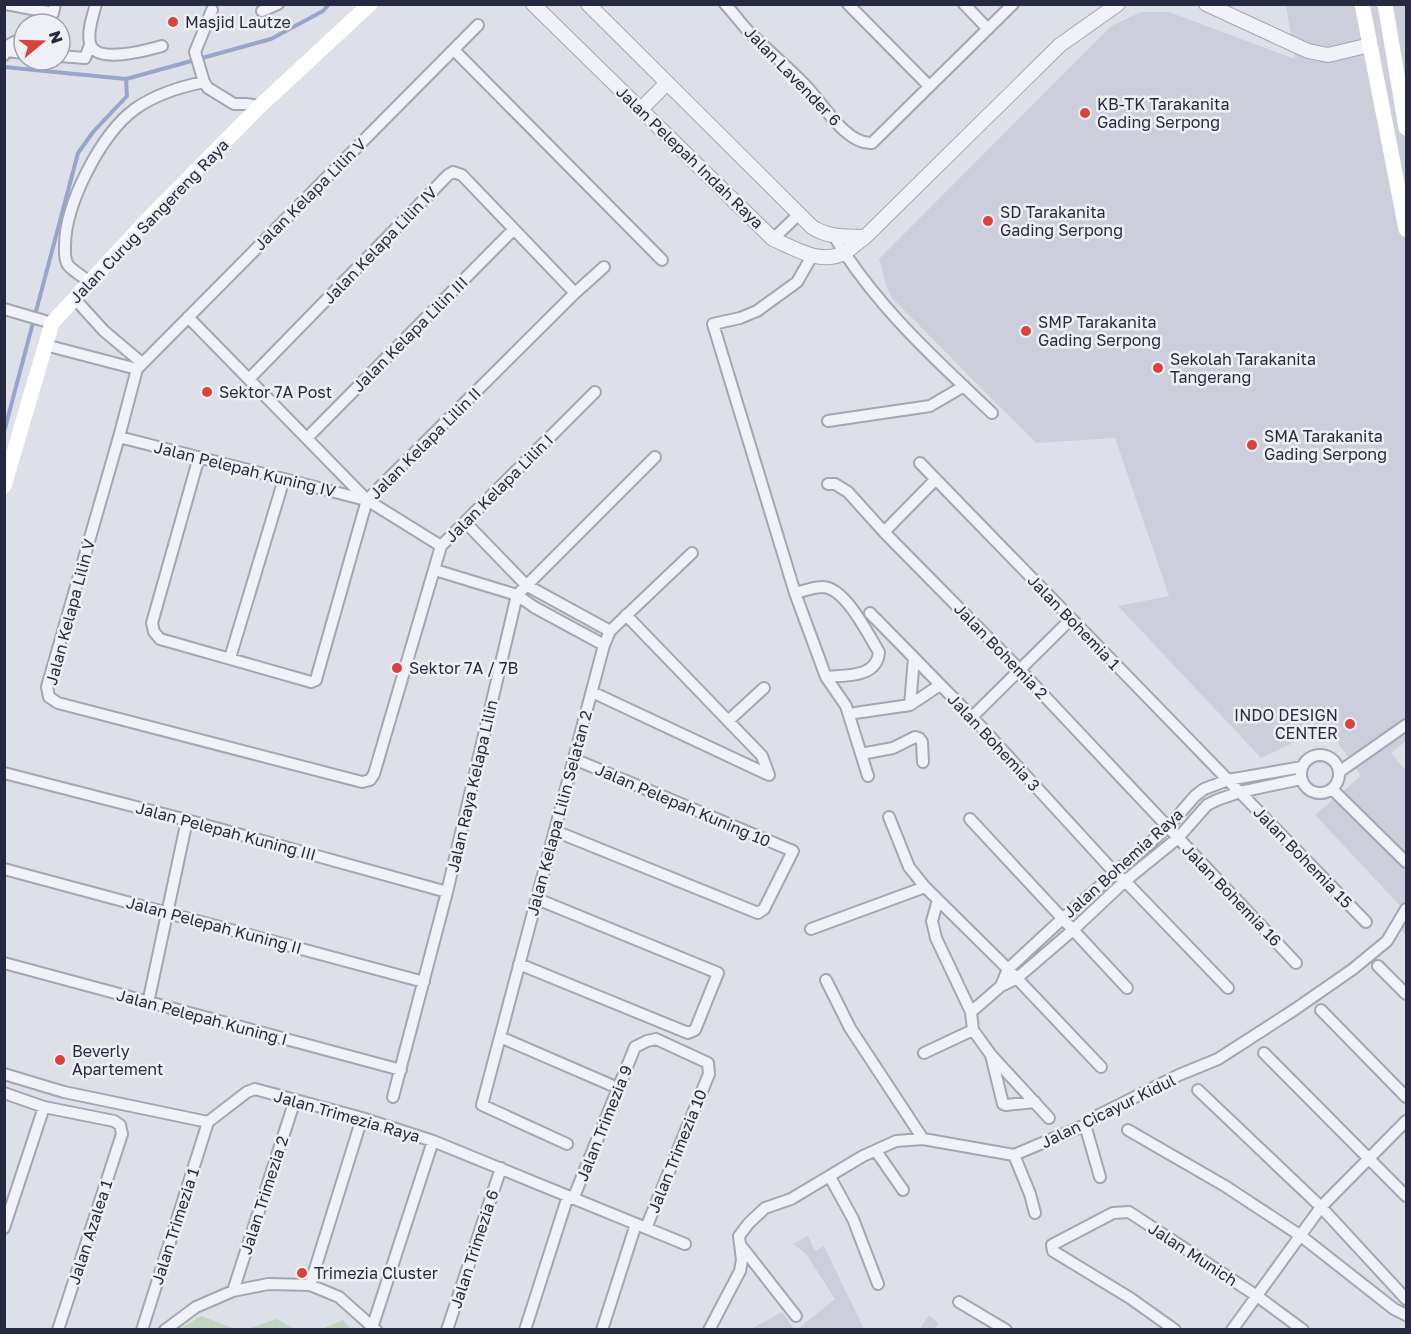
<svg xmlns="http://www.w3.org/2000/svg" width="1411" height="1334" viewBox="0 0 1411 1334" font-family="'Golos Text',sans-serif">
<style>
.built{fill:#cccfdb}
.green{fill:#c0d4bf}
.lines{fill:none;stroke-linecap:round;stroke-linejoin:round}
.stream{stroke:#97a5cc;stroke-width:4}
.minor-casing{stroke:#a3a6b3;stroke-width:14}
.tertiary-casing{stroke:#a3a6b3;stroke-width:16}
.minor{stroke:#f1f2f7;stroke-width:10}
.tertiary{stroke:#f1f2f7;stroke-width:14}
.secondary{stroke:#fff;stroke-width:15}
.poi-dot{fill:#d8443a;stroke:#eef0f6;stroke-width:2}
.labels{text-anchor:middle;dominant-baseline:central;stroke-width:5;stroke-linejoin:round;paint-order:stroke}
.poi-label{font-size:16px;fill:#262a41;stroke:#eef0f6;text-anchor:start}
.street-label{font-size:16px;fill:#262a41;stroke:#eef0f6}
</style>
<rect width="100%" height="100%" fill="#dee0e9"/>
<path class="built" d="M 1286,5 L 1406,5 L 1406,741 L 1391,753 L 1406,771 L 1406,935 L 1400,929 L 1406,912 L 1315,815 L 1361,776 L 1327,727 L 1261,758 L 1118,606 L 1169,596 L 1115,438 L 1036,443 L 892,298 L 886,285 L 879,259 L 1111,26 L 1141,12 L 1169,12 L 1295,59 Z
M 808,1236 L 815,1251 L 824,1246 L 864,1329 L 798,1329 L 835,1299 L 806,1254 L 793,1244 Z
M 782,1312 L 794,1329 L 751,1329 Z
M 929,1315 L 939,1324 L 934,1329 L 920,1329 Z"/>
<path class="green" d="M 201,1316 L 235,1329 L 180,1329 Z
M 276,1319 L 295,1329 L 248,1329 Z
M 343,1320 L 351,1329 L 322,1329 Z"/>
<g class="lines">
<path class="stream" d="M 4,67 L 126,79 L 271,39 L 323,11 L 329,4
M 4,432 L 78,153 L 93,132 L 127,96 L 126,79"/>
<defs>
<path id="minor" d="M 6,4 L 53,13
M 96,4 C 93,15 87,32 90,43 C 95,65 148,50 162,46
M 725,4 C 734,13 741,24 750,33 C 767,50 787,66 804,84 C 821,100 845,145 872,143 L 1013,4
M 848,4 L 929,86
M 964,4 L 988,29
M 212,10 L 195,52 L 204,82 L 208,88 L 234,104 L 246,104 L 260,106
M 262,11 L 278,4
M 46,24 L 53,13 L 55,4
M 478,25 L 137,369 L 119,437 L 47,687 L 49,697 L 58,703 L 362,782 L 370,780 L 374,774 L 441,546 L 595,392
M 454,50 L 662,260
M 6,51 L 24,53
M 4,55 L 7,46 L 24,37
M 60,56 L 85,58 L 90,45
M 834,236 C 875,305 934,358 992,413
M 773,239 L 798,215
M 812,256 L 797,282 L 757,311 L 740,318 L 713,324 L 795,593 C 803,591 814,587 823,587 C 846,588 868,635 879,652 C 877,678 846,675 826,677 L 846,706 L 868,776
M 90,282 C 83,277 73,271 68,265 C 64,259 65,252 65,246 C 65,204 101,134 135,109 C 156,94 179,87 204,82
M 575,293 L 604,267
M 74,298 L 104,331 L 142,363
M 4,309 L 52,323
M 188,317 L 367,500 L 441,546
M 45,345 L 137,369
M 828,421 L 930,406 L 964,386
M 119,437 L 366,500
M 307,438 L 513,230
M 199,457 L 152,623 L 154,632 L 160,639 L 311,682 L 316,680 L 317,676 L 367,500 L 575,293 L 462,175 L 453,172 L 448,175 L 249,379
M 920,463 L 1366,922
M 828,484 L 835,484 L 848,492 L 884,532 L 1020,670 L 1296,963
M 465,522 L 526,585 L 610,631
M 884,532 L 936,479
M 435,570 L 517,595 L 534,607 L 604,645
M 795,593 L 826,677
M 870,613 L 972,717 L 1115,873 L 1125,881 L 1228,988
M 626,615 L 762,756 L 769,775
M 230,658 L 284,479
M 592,692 L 769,775
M 910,705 L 914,658
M 855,713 L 910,705 L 940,685
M 972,717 L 1071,619
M 728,721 L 764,688
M 861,754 L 893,748 L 915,737 L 919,738 L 922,742 L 923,762
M1301 774a19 19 0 1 1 38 0a19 19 0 1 1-38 0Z
M 1339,772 L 1406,725
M 4,773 L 187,820 L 447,892
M 1332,789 L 1406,862
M 889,817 L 909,867 L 925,887 L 1008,969 L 1101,1067
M 970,819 L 1127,988
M 555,831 L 758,913 L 764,909 L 793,851 L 574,759
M 4,869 L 424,982
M 938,900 L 932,921 L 936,938 L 971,1012 L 973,1030 L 991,1055 L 1049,1118
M 811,929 L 925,887
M 4,963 L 401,1070
M 519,964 L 688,1033 L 695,1030 L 718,973 L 537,899
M 1378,966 L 1406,994
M 826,980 L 850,1028 L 923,1139
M 1001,986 L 1008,969 L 1062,919 L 1168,827 L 1195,796 L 1204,789 L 1228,780 L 1302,767
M 148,1003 L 187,820
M 1321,1010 L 1406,1097
M 971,1012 L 1001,986 L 1016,979 L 1073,930 L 1125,881 L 1178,838 L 1207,805 L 1217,800 L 1240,792 L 1301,779
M 500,1037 L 611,1085
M 924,1053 L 973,1030
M 1264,1053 L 1406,1196
M 991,1055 L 1003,1104 L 1006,1105 L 1035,1102
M 4,1074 L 64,1092 L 208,1122 L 247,1092 L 255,1089 L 362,1118 L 433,1141 L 685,1244
M 1198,1090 L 1321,1207 L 1406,1299
M 4,1093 L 44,1107 L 114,1121 L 120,1125 L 122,1134 L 58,1330
M 393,1097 L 447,892 L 517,595 L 655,457
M 1085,1125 L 1100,1177
M 1128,1130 L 1225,1186 L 1301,1236 L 1394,1309 L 1406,1315
M 567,1144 L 482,1105 L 604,645 L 610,631 L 692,553
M 876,1151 L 903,1190
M 1014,1155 L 1030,1194 L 1035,1213
M 830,1177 L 853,1219 L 878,1284
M 573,1199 L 635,1047 L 647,1041 L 656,1039 L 708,1063 L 709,1074 L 646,1228
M 4,1228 L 44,1107
M 742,1247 L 796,1316
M 310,1285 L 362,1118
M 233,1291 L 295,1100
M 959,1302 L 1006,1330
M 373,1325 L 433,1141
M 142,1330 L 208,1122
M 165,1330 L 196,1307 L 233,1291 L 268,1284 L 310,1285 L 339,1297 L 376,1330
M 447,1330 L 501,1168
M 525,1330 L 568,1196
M 602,1330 L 636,1224
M 709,1330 L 740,1271 L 742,1260 L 739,1236 L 749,1223 L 765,1208 L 791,1199 L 863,1156 L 896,1141 L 923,1139 L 1014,1155 L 1085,1125 L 1099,1115 L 1179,1075 L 1218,1059 L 1294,1010 L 1353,969 L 1387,941 L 1406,909
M 1175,1330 L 1130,1298 L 1053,1251 L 1052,1245 L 1113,1213 L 1129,1212 L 1257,1296 L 1303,1330
M 1232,1330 L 1321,1207 L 1406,1121"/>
<path id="tertiary" d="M 533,4 L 773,239 C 794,248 818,264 842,254 C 850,250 858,242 865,237 L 1060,45 L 1118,4
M 588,4 L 812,227 C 829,238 846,236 865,237
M 1206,4 L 1308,51 L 1328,55 L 1370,45
M 641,109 L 667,83"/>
</defs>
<use href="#minor" class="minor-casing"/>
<use href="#tertiary" class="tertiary-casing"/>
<use href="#minor" class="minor"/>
<use href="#tertiary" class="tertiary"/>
<path class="secondary" d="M 1362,4 L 1406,229
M 1385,4 L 1406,128
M 4,486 L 52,323 L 149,218 L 260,106 L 370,4"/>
</g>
<g class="poi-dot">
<circle cx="173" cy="22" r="6"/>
<circle cx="1085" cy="113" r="6"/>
<circle cx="988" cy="221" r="6"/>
<circle cx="1026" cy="331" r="6"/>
<circle cx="1158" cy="368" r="6"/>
<circle cx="207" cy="392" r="6"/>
<circle cx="1252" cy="445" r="6"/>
<circle cx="397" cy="668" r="6"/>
<circle cx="1350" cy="724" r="6"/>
<circle cx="60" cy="1060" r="6"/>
<circle cx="302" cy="1273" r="6"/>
</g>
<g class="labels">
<g class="poi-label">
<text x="185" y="22">Masjid Lautze</text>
<text x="1097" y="104">KB-TK Tarakanita<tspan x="1097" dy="18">Gading Serpong</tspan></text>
<text x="1000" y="212">SD Tarakanita<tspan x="1000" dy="18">Gading Serpong</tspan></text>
<text x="1038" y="322">SMP Tarakanita<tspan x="1038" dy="18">Gading Serpong</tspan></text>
<text x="1170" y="359">Sekolah Tarakanita<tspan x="1170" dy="18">Tangerang</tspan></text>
<text x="219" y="392">Sektor 7A Post</text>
<text x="1264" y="436">SMA Tarakanita<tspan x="1264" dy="18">Gading Serpong</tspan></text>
<text x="409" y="668">Sektor 7A / 7B</text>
<text x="1338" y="715" text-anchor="end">INDO DESIGN<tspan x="1338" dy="18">CENTER</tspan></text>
<text x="72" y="1051">Beverly<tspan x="72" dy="18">Apartement</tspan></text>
<text x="314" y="1273">Trimezia Cluster</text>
</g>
<g class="street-label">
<text transform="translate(793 76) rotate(46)">Jalan Lavender 6</text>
<text transform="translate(690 157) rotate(44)">Jalan Pelepah Indah Raya</text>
<text transform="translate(310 194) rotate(-45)">Jalan Kelapa Lilin V</text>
<text transform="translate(149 221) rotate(-46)">Jalan Curug Sangereng Raya</text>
<text transform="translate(380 245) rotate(-46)">Jalan Kelapa Lilin IV</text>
<text transform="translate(410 334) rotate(-45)">Jalan Kelapa Lilin III</text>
<text transform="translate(425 443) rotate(-45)">Jalan Kelapa Lilin II</text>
<text transform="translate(245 469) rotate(14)">Jalan Pelepah Kuning IV</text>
<text transform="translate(499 488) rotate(-45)">Jalan Kelapa Lilin I</text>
<text transform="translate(70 612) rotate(-75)">Jalan Kelapa Lilin V</text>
<text transform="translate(1074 622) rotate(46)">Jalan Bohemia 1</text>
<text transform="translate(1001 651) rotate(46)">Jalan Bohemia 2</text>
<text transform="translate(994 742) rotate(47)">Jalan Bohemia 3</text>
<text transform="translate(472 786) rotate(-77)">Jalan Raya Kelapa Lilin</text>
<text transform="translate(683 805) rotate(23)">Jalan Pelepah Kuning 10</text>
<text transform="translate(559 813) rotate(-75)">Jalan Kelapa Lilin Selatan 2</text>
<text transform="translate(226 831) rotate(15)">Jalan Pelepah Kuning III</text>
<text transform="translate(1303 857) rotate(46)">Jalan Bohemia 15</text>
<text transform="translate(1123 863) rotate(-42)">Jalan Bohemia Raya</text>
<text transform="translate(1232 895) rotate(46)">Jalan Bohemia 16</text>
<text transform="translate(214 925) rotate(15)">Jalan Pelepah Kuning II</text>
<text transform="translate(202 1017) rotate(15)">Jalan Pelepah Kuning I</text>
<text transform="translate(1108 1111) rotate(-26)">Jalan Cicayur Kidul</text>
<text transform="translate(347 1116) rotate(16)">Jalan Trimezia Raya</text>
<text transform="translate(604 1123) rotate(-68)">Jalan Trimezia 9</text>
<text transform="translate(677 1151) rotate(-68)">Jalan Trimezia 10</text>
<text transform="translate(264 1195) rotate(-72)">Jalan Trimezia 2</text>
<text transform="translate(175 1226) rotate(-72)">Jalan Trimezia 1</text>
<text transform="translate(90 1232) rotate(-72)">Jalan Azalea 1</text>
<text transform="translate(474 1249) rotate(-72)">Jalan Trimezia 6</text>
<text transform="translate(1193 1254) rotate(33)">Jalan Munich</text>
</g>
</g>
<rect width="1411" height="1334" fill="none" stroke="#262a41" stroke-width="12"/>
<g transform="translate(42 42) rotate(71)"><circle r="28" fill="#eef0f6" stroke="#9ea1ae" stroke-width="1.5"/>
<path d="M0-4.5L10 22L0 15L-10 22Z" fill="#d8443a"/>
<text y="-9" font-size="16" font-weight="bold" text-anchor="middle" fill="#262a41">N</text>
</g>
</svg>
